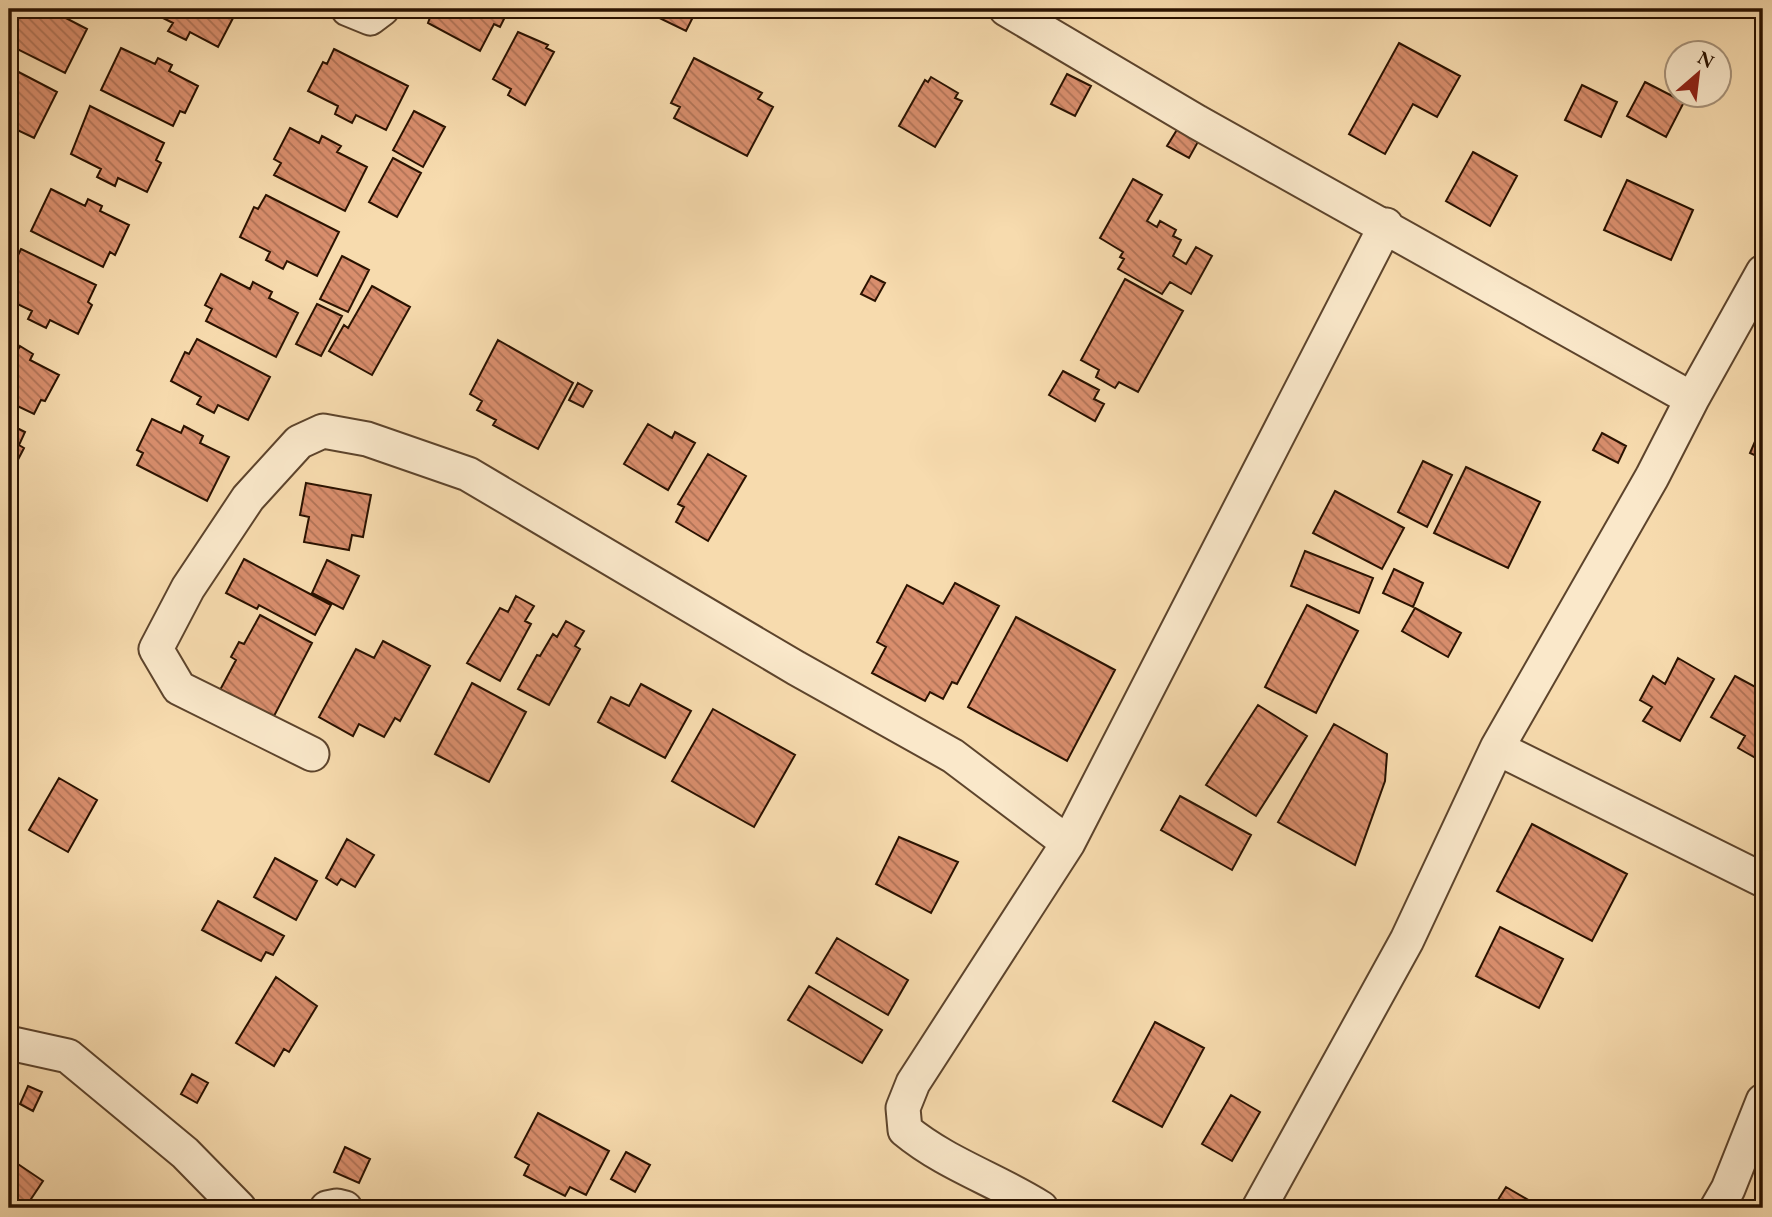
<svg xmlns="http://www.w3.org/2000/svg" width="1772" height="1217" viewBox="0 0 1772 1217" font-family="'EB Garamond',serif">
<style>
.building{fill:url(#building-back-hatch);stroke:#2a1200;stroke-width:2}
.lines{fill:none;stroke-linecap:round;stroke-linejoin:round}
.minor-casing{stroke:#5d442c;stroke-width:37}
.minor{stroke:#fae8ca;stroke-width:33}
</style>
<defs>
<pattern id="building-back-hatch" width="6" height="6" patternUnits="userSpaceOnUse" patternTransform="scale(1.75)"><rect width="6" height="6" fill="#d98e6d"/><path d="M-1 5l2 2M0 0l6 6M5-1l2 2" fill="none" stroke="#b07357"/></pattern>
</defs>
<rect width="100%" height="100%" fill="#f7dbae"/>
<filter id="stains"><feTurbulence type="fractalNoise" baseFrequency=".00286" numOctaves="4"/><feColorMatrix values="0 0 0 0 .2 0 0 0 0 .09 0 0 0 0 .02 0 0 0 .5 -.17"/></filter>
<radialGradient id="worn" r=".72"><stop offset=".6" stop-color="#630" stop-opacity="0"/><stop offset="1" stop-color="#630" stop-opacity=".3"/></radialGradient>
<path class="building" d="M 9,9 L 60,9 L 58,14 L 87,29 L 65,73 L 9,45 Z
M 145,9 L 231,9 L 228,15 L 233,18 L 218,47 L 190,32 L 186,40 L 168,31 L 173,23 Z
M 433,9 L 509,9 L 500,27 L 494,24 L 480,51 L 428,23 Z
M 641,9 L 697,9 L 686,31 Z
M 518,32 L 548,45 L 546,48 L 554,52 L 525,105 L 508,95 L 511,89 L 493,79 Z
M 1399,43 L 1460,76 L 1437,117 L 1413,104 L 1385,154 L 1349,134 Z
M 121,48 L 155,64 L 158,58 L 172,65 L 169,71 L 198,86 L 185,113 L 180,111 L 173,126 L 101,90 Z
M 334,49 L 408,86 L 386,130 L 356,115 L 352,123 L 335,114 L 338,106 L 308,91 L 323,62 L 327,64 Z
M 694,58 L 762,93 L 758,99 L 773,107 L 747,156 L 674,118 L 680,107 L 671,103 Z
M 9,67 L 57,92 L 34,138 L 9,126 Z
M 1067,74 L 1091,86 L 1075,116 L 1051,104 Z
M 931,77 L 958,93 L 955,98 L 962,101 L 935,147 L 899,126 L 925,80 L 928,82 Z
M 1645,82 L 1684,102 L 1666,137 L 1627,116 Z
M 1582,85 L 1617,102 L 1601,137 L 1565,120 Z
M 90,106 L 164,143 L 156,160 L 161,163 L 147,192 L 118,178 L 115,186 L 97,177 L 101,169 L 71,154 Z
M 414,111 L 445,127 L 423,167 L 393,150 Z
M 290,128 L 319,143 L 322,136 L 341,146 L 337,152 L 367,167 L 345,211 L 274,175 L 281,163 L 274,159 Z
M 1178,128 L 1199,140 L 1189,158 L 1167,146 Z
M 1473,152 L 1517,176 L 1490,226 L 1446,201 Z
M 393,158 L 421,173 L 397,217 L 369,202 Z
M 9,171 L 17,175 L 9,192 Z
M 1133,179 L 1162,195 L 1147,221 L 1157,227 L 1160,221 L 1176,230 L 1173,236 L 1181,240 L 1173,256 L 1186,264 L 1196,247 L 1212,256 L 1191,294 L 1170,282 L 1162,294 L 1118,269 L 1124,259 L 1120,257 L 1123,252 L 1100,238 Z
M 1627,180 L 1693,210 L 1671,260 L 1604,230 Z
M 51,189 L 85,206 L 88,199 L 102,206 L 100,211 L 129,225 L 115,255 L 110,252 L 103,267 L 31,231 Z
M 266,195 L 339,232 L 317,276 L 287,261 L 283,269 L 266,260 L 270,252 L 240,237 L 254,207 L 258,209 Z
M 21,249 L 96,285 L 88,302 L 92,305 L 78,334 L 50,320 L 46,328 L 28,319 L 32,311 L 9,300 L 12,276 L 9,274 Z
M 342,256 L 369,270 L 348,312 L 320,299 Z
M 221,274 L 250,289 L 253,282 L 272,292 L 269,298 L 298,313 L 276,357 L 206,321 L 212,309 L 205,305 Z
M 871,276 L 885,283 L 875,301 L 861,294 Z
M 1125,279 L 1183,311 L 1138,392 L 1119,382 L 1115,388 L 1096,377 L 1099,370 L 1081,360 Z
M 372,286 L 410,307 L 372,375 L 329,351 L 344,325 L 348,328 Z
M 317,304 L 342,316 L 321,356 L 296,344 Z
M 197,339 L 270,377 L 248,420 L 218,405 L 214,413 L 197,404 L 201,397 L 171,381 L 185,352 L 189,354 Z
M 498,340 L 573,383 L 538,449 L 493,425 L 496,420 L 477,410 L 482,401 L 470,394 Z
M 20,346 L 33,354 L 30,360 L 59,375 L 45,401 L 41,400 L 34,414 L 9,402 L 9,350 L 16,353 Z
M 1063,371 L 1099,390 L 1094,399 L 1104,404 L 1095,421 L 1049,395 Z
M 578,383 L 592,391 L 583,407 L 569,400 Z
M 152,419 L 181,433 L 184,426 L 203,436 L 200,443 L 229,457 L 207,501 L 137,465 L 143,453 L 137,450 Z
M 1763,423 L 1763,459 L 1750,453 Z
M 9,424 L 25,432 L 19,445 L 24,448 L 9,477 Z
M 648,424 L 672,438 L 675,432 L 695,443 L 668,490 L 624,464 Z
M 1602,433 L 1626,446 L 1618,463 L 1593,450 Z
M 708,454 L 746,476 L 708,541 L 676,522 L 684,507 L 678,504 Z
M 1423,461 L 1452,475 L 1427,527 L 1398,512 Z
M 1466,467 L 1540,502 L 1508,568 L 1434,533 Z
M 306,483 L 371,495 L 363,537 L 352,535 L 349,550 L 304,542 L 309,517 L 300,515 Z
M 1335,491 L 1404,528 L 1382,569 L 1313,533 Z
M 1305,551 L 1373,578 L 1359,613 L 1291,586 Z
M 244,559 L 331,605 L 315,635 L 259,605 L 257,609 L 226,593 Z
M 327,560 L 359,576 L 343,609 L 312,593 Z
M 1394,569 L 1423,583 L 1413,607 L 1383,593 Z
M 955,583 L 999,606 L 957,684 L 952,682 L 943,699 L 930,692 L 925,701 L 872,673 L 886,647 L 877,642 L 907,585 L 943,604 Z
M 516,596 L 534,606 L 525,621 L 531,624 L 500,681 L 467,663 L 500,608 L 508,612 Z
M 1307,605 L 1358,631 L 1316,713 L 1265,687 Z
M 1415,608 L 1461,633 L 1448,657 L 1402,631 Z
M 260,615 L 312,643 L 273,718 L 220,690 L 236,660 L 231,657 L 239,642 L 244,644 Z
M 1016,617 L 1115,670 L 1067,761 L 968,707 Z
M 566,621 L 584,631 L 575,646 L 580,649 L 549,705 L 518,689 L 537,655 L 540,656 L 553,634 L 557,637 Z
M 383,641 L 430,666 L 400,721 L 395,718 L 384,737 L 359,724 L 353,736 L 319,717 L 356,649 L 374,658 Z
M 1678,658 L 1714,679 L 1680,741 L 1643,721 L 1652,707 L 1640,700 L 1653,676 L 1665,684 Z
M 1735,676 L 1763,691 L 1761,761 L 1738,748 L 1745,736 L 1711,717 Z
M 472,683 L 526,712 L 489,782 L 435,754 Z
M 641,684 L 691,711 L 665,758 L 598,722 L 611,697 L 629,706 Z
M 1258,705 L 1307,736 L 1256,816 L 1206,785 Z
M 713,709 L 795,755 L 754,827 L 672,781 Z
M 1334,724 L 1387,754 L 1385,781 L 1355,865 L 1278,822 Z
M 59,778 L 97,800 L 68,852 L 29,830 Z
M 1180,796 L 1251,835 L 1232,870 L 1161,830 Z
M 1532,824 L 1627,874 L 1592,941 L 1497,891 Z
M 899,837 L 958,862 L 931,913 L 876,884 Z
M 347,839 L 374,855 L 355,887 L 341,879 L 337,885 L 326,878 Z
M 275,858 L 317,881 L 296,920 L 254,897 Z
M 218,901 L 284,936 L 273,955 L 266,952 L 261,961 L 202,930 Z
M 1500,927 L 1563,959 L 1539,1008 L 1476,976 Z
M 837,938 L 908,980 L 888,1015 L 816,973 Z
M 276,977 L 317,1006 L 289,1052 L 284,1049 L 274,1066 L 236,1043 Z
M 809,986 L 882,1030 L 862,1063 L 788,1020 Z
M 1155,1022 L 1204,1048 L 1162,1127 L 1113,1101 Z
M 192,1074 L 208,1083 L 197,1103 L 181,1094 Z
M 28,1086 L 42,1092 L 33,1111 L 20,1104 Z
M 1231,1095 L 1260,1112 L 1232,1161 L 1202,1144 Z
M 538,1113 L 609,1151 L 586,1195 L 570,1187 L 565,1196 L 524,1175 L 529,1165 L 515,1157 Z
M 345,1147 L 370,1159 L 359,1183 L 334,1172 Z
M 626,1152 L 650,1165 L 635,1192 L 611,1179 Z
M 9,1158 L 43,1181 L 25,1208 L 9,1208 Z
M 1506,1187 L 1542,1208 L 1493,1208 Z"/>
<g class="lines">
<defs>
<path id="minor" d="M 348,9 L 370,18 L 382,9
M 1006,9 L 1197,122 L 1692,399 L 1652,477 L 1497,748
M 1692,399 L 1763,272
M 312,754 L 179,688 L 156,649 L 188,588 L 248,498 L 299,442 L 323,431 L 367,439 L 468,474 L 796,668 L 953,756 L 1068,843
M 9,1043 L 68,1056 L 185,1153 L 239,1208
M 327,1208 L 337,1206 L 345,1208
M 1041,1208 C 997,1180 946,1164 905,1130 L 903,1108 L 913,1083 L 1068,843 L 1386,225
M 1259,1208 L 1407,940 L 1497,748 L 1763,880
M 1717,1208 L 1728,1189 L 1763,1101"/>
</defs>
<use href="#minor" class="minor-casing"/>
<use href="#minor" class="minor"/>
</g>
<rect width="1772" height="1217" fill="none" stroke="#f7dbae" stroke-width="35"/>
<rect x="10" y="10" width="1751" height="1196" fill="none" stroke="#2a1200" stroke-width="3.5"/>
<rect x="18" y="18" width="1737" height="1182" fill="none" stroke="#2a1200" stroke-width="2"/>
<g transform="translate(1698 74) rotate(28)"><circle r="33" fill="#fae8ca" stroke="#a79279" stroke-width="2"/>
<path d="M0-5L12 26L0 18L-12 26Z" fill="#8f2418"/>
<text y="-10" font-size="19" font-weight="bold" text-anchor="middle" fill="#2a1200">N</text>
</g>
<rect width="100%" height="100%" filter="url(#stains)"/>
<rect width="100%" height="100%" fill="url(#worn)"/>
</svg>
